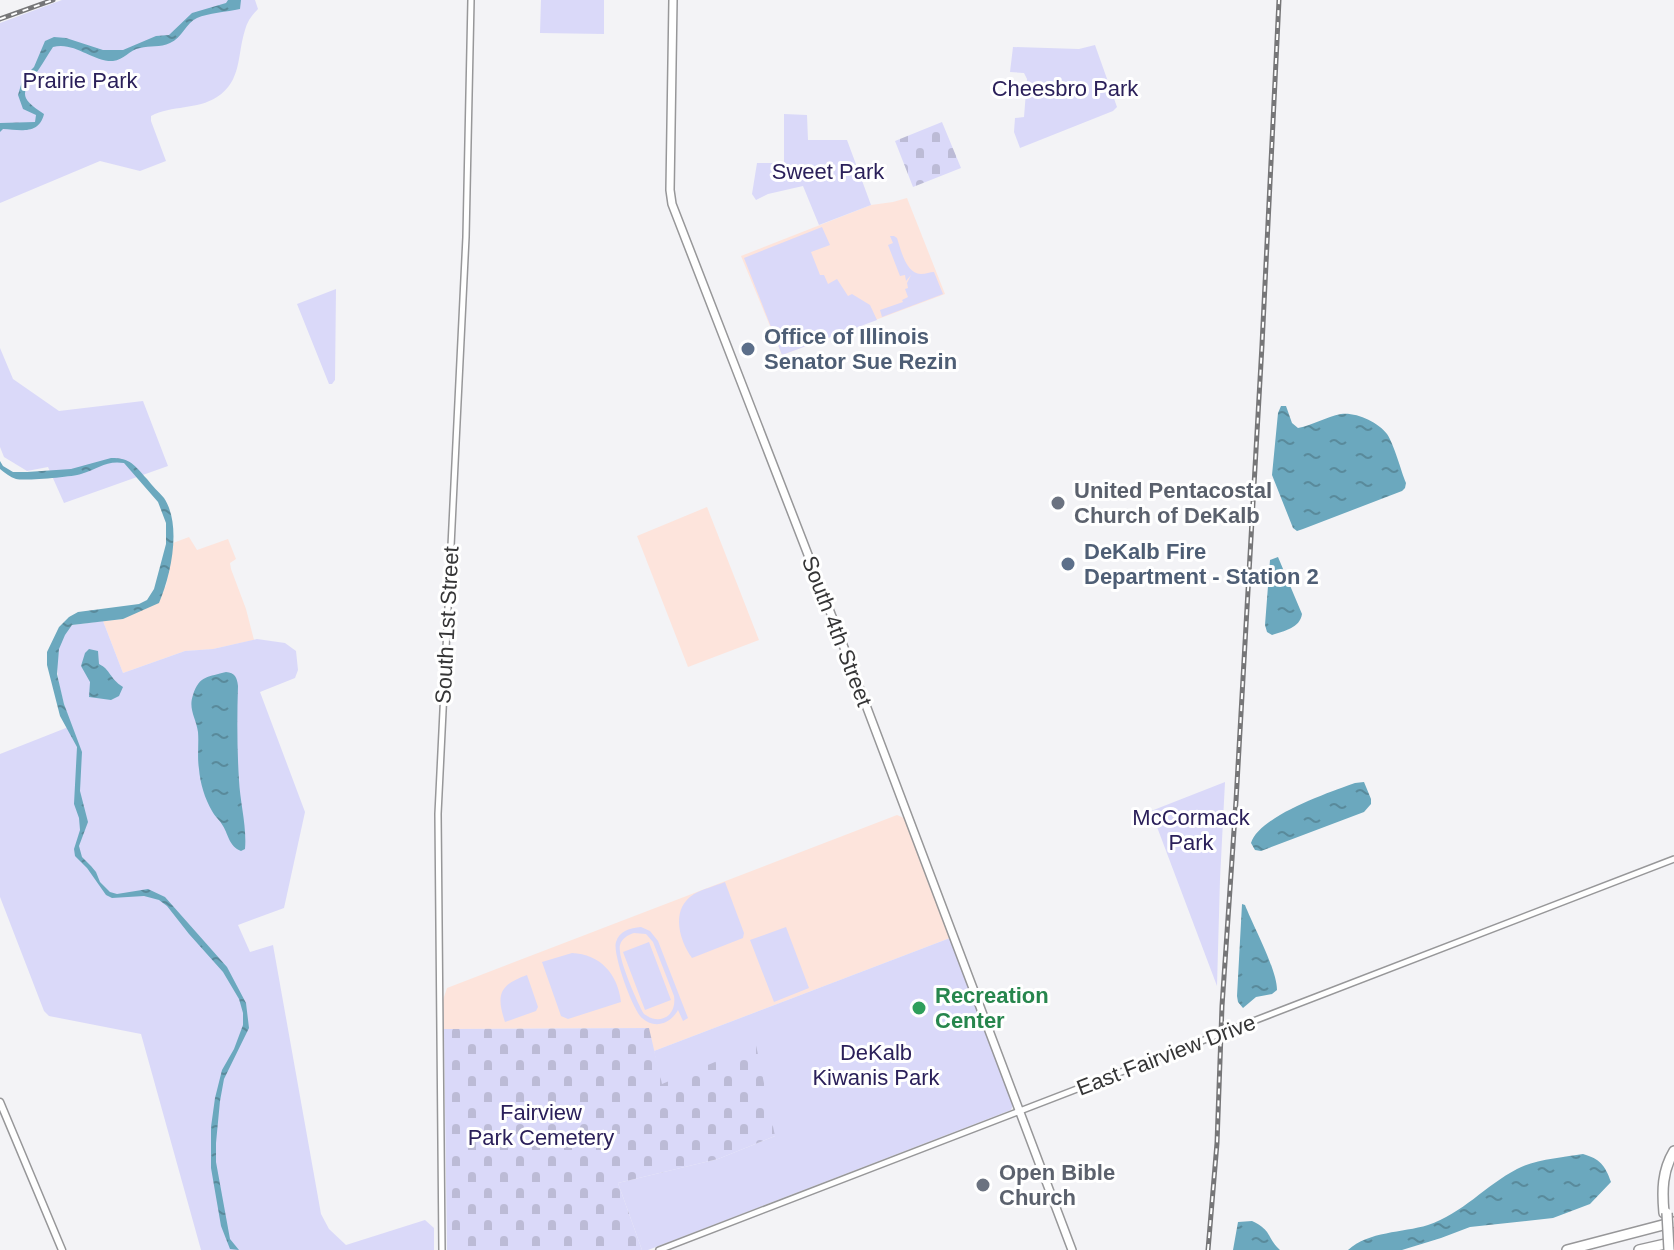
<svg xmlns="http://www.w3.org/2000/svg" width="1674" height="1250" viewBox="0 0 1674 1250" font-family="Helvetica,sans-serif">
<style>
.education{fill:#fde4dc}
.green{fill:#dad9f9;fill-rule:evenodd}
.cemetery{fill:url(#cemetery-stones)}
.water{fill:url(#water-ripples)}
.lines{fill:none;stroke-linecap:round;stroke-linejoin:round}
.tertiary-casing{stroke:#979799;stroke-width:8}
.secondary-casing{stroke:#979799;stroke-width:9}
.primary-casing{stroke:#979799;stroke-width:10}
.motorway-casing{stroke:#979799;stroke-width:12}
.tertiary{stroke:#fff;stroke-width:5}
.secondary{stroke:#fff;stroke-width:6}
.primary{stroke:#fff;stroke-width:7}
.motorway{stroke:#fff;stroke-width:9}
.rail-casing{stroke:#767678;stroke-width:5}
.rail{stroke:#fff;stroke-width:2;stroke-dasharray:6;stroke-linecap:butt}
.motorway-bridge-casing{stroke:#979799;stroke-width:12;stroke-linecap:butt}
.motorway-bridge{stroke:#fff;stroke-width:9}
.service-dot{fill:#5c6f8a;stroke:#fff;stroke-width:3}
.worship-dot{fill:#6b7280;stroke:#fff;stroke-width:3}
.leisure-dot{fill:#2e9e5b;stroke:#fff;stroke-width:3}
.labels{text-anchor:middle;dominant-baseline:central;stroke-width:6;stroke-linejoin:round;paint-order:stroke}
.park-label{font-size:22px;fill:#2b205a;stroke:#fff}
.service-label{font-size:22px;font-weight:bold;fill:#4e5e75;stroke:#fff;text-anchor:start}
.worship-label{font-size:22px;font-weight:bold;fill:#5b616d;stroke:#fff;text-anchor:start}
.street-label{font-size:22px;fill:#353536;stroke:#fff}
.leisure-label{font-size:22px;font-weight:bold;fill:#27864d;stroke:#fff;text-anchor:start}
</style>
<defs>
<pattern id="cemetery-stones" width="16" height="16" patternUnits="userSpaceOnUse" patternTransform="scale(2)"><rect width="16" height="16" fill="#dad9f9"/><path d="M2 7V4a2 2 0 0 1 4 0v3zM10 15v-3a2 2 0 0 1 4 0v3z" fill="#bcbbd6"/></pattern>
<pattern id="water-ripples" width="26" height="14" patternUnits="userSpaceOnUse" patternTransform="scale(2)"><rect width="26" height="14" fill="#6ba8be"/><path d="M2 4q2-2 4 0t4 0M15 11q2-2 4 0t4 0" fill="none" stroke="#598a9b"/></pattern>
</defs>
<rect width="100%" height="100%" fill="#f3f3f6"/>
<path class="education" d="M 907,198 L 945,294 L 782,355 L 741,256 L 871,205 L 893,202 Z
M 707,507 L 759,640 L 688,667 L 637,536 Z
M 189,537 L 197,550 L 228,539 L 236,559 L 230,563 L 231,569 L 246,609 L 254,640 L 213,649 L 185,651 L 123,673 L 103,621 L 123,619 L 166,586 L 173,543 Z
M 897,815 L 904,818 L 950,938 L 654,1051 L 648,1028 L 444,1029 L 443,1000 L 447,988 Z"/>
<path class="green" d="M 62,0 L 255,0 L 258,9 C 252,15 247,22 245,30 C 237,55 242,81 217,97 C 197,110 172,105 151,116 L 151,121 L 166,161 L 140,171 L 100,161 L 0,203 L 0,23 Z
M 541,0 L 604,0 L 604,34 L 540,33 Z
M 1095,45 L 1117,107 L 1113,111 L 1020,148 L 1014,132 L 1015,118 L 1024,117 L 1027,79 L 1024,73 L 1010,72 L 1013,47 L 1079,49 Z
M 784,114 L 807,115 L 808,140 L 847,140 L 871,205 L 819,225 L 803,186 L 768,194 L 756,200 L 752,194 L 757,163 L 784,163 Z
M 822,227 L 830,245 L 811,252 L 820,275 L 824,275 L 828,284 L 837,279 L 848,296 L 852,294 L 870,305 L 877,320 L 782,355 L 744,258 Z
M 890,236 L 894,236 L 897,238 C 901,250 906,274 921,274 C 926,274 930,272 934,272 L 943,294 L 882,317 L 880,310 L 903,302 L 902,300 L 908,297 L 905,289 L 908,288 L 907,283 L 911,275 L 906,281 L 905,275 L 900,276 L 888,245 L 893,243 Z
M 336,289 L 335,380 L 332,384 L 329,384 L 297,304 Z
M 0,348 L 13,379 L 59,411 L 143,401 L 168,466 L 64,503 L 48,467 L 27,471 L 4,457 L 0,447 Z
M 103,621 L 123,673 L 185,651 L 213,649 L 257,639 L 285,643 L 296,651 L 298,670 L 295,678 L 260,692 L 305,812 L 284,908 L 238,925 L 250,952 L 273,945 L 321,1214 L 329,1229 L 346,1245 L 425,1220 L 434,1228 L 434,1250 L 201,1250 L 141,1034 L 49,1016 L 44,1011 L 0,897 L 0,754 L 71,726 C 61,694 45,653 72,625 Z
M 1225,782 L 1220,879 L 1217,986 L 1151,811 Z
M 725,882 L 744,933 L 743,938 L 692,958 C 679,940 670,909 694,894 C 703,889 715,886 725,882 Z
M 641,927 L 650,931 L 658,941 L 688,1018 L 683,1021 L 678,1010 C 671,1023 655,1030 642,1018 C 633,1011 612,953 616,942 C 619,931 630,928 641,927 ZM 634,933 L 646,934 L 653,942 L 674,996 C 677,1016 660,1026 644,1014 C 637,1002 617,957 620,945 C 622,938 628,935 634,933 Z
M 786,927 L 809,988 L 774,1002 L 750,940 Z
M 950,938 L 1013,1105 L 1011,1110 L 648,1250 L 642,1250 L 618,1183 L 718,1159 L 775,1136 L 661,1084 L 654,1051 Z
M 649,942 L 671,1000 L 645,1010 L 623,952 Z
M 572,953 C 600,954 618,974 621,1002 L 568,1019 L 561,1016 L 542,962 Z
M 527,975 L 538,1007 L 536,1011 L 505,1022 C 496,995 499,985 527,975 Z"/>
<path class="cemetery" d="M 942,122 L 961,168 L 913,187 L 895,141 Z
M 649,1028 L 662,1084 L 756,1045 L 775,1136 L 718,1159 L 618,1183 L 642,1250 L 447,1250 L 444,1029 Z"/>
<path class="water" d="M 228,0 L 241,0 L 240,9 C 227,12 208,13 197,18 C 186,23 182,38 170,43 C 160,48 150,45 140,48 C 129,50 124,60 113,61 C 93,62 74,41 53,47 C 48,54 44,62 39,69 C 23,92 16,96 44,114 C 39,135 20,130 3,129 L 0,132 L 0,123 L 35,122 L 36,115 L 23,109 L 18,95 L 23,78 L 34,67 L 45,41 L 54,37 L 66,38 L 103,50 L 123,50 L 156,36 L 169,35 L 192,13 L 226,3 Z
M 1281,406 L 1286,406 L 1292,423 L 1298,428 C 1313,425 1326,417 1341,414 C 1356,412 1378,422 1387,434 C 1394,444 1401,471 1406,483 L 1405,488 L 1402,491 L 1303,529 L 1297,531 L 1293,528 L 1272,475 L 1278,413 Z
M 111,458 C 131,458 134,465 147,479 C 152,486 159,492 164,498 C 182,525 171,575 159,603 L 123,619 L 72,625 L 65,635 L 59,649 L 57,674 L 64,704 L 82,752 L 80,791 L 88,822 L 79,846 L 82,857 L 91,866 L 96,872 L 100,882 L 110,892 L 117,894 L 148,889 L 165,897 L 227,967 L 246,1003 L 249,1028 L 224,1079 L 220,1101 L 216,1143 L 216,1162 L 230,1239 L 239,1250 L 230,1249 L 221,1226 L 211,1168 L 211,1127 L 215,1098 L 222,1070 L 234,1049 L 243,1025 L 243,1013 L 239,999 L 223,972 L 189,934 L 167,906 L 159,900 L 144,896 L 112,898 L 106,895 L 87,868 L 75,856 L 74,849 L 80,830 L 79,818 L 74,804 L 77,747 L 60,716 L 47,665 L 47,652 L 59,627 L 69,617 L 78,612 L 139,604 L 147,600 L 154,589 L 166,544 L 166,523 L 158,502 L 124,463 C 106,460 98,469 81,474 C 72,477 25,481 16,479 C 10,477 5,473 0,469 L 0,461 L 3,466 L 13,472 L 27,472 L 71,469 Z
M 1278,557 L 1302,614 C 1300,628 1284,631 1272,635 L 1267,632 L 1265,625 L 1270,560 Z
M 89,649 L 98,651 L 99,664 C 111,670 109,678 123,687 L 119,696 L 111,700 L 89,697 L 90,682 L 81,666 L 85,653 Z
M 226,672 C 235,673 237,677 238,686 C 237,717 237,749 239,780 C 240,802 247,827 245,849 L 241,851 C 229,846 229,836 223,826 C 220,820 215,817 212,811 C 205,799 200,783 199,769 C 197,757 199,744 198,732 C 196,718 188,709 193,695 C 199,675 209,677 226,672 Z
M 1364,782 L 1371,799 L 1371,804 L 1364,812 L 1269,848 L 1261,851 L 1255,850 L 1251,843 C 1259,816 1330,792 1355,783 Z
M 1242,904 L 1245,905 C 1253,926 1277,969 1277,990 L 1272,994 L 1256,997 L 1243,1008 L 1238,1002 L 1237,996 Z
M 1583,1154 C 1600,1159 1605,1165 1611,1182 L 1590,1204 L 1553,1218 L 1470,1227 L 1441,1238 L 1402,1250 L 1348,1250 C 1369,1231 1402,1233 1428,1225 C 1462,1214 1486,1185 1517,1169 C 1533,1160 1564,1157 1583,1154 Z
M 1252,1221 C 1273,1231 1266,1237 1280,1250 L 1233,1250 L 1238,1222 Z"/>
<g class="lines">
<defs>
<path id="tertiary" d="M 442,1250 C 442,1105 438,959 438,814 L 466,237 L 471,0
M 659,1250 L 1674,859"/>
<path id="secondary" d="M 0,1102 L 62,1250"/>
<path id="primary" d="M 673,0 L 670,190 L 672,204 L 850,663 L 1072,1250"/>
<path id="motorway" d="M 1664,1213 C 1662,1191 1662,1171 1674,1151
M 1567,1250 L 1674,1222
M 1639,1250 L 1674,1242"/>
</defs>
<use href="#tertiary" class="tertiary-casing"/>
<use href="#secondary" class="secondary-casing"/>
<use href="#primary" class="primary-casing"/>
<use href="#motorway" class="motorway-casing"/>
<use href="#tertiary" class="tertiary"/>
<use href="#secondary" class="secondary"/>
<use href="#primary" class="primary"/>
<use href="#motorway" class="motorway"/>
<defs>
<path id="rail" d="M 0,19 L 53,0
M 1208,1250 L 1217,1143 L 1222,1006 L 1236,801 L 1262,345 L 1279,0"/>
</defs>
<use href="#rail" class="rail-casing"/>
<use href="#rail" class="rail"/>
<defs>
<path id="motorway-bridge" d="M 1667,1213 L 1669,1250"/>
</defs>
<use href="#motorway-bridge" class="motorway-bridge-casing"/>
<use href="#motorway-bridge" class="motorway-bridge"/>
</g>
<g class="service-dot">
<circle cx="748" cy="349" r="8"/>
<circle cx="1068" cy="564" r="8"/>
</g>
<g class="worship-dot">
<circle cx="1058" cy="503" r="8"/>
<circle cx="983" cy="1185" r="8"/>
</g>
<circle class="leisure-dot" cx="919" cy="1008" r="8"/>
<g class="labels">
<g class="park-label">
<text x="80" y="80">Prairie Park</text>
<text x="1065" y="88">Cheesbro Park</text>
<text x="828" y="171">Sweet Park</text>
<text x="1191" y="817">McCormack<tspan x="1191" dy="25">Park</tspan></text>
<text x="876" y="1052">DeKalb<tspan x="876" dy="25">Kiwanis Park</tspan></text>
<text x="541" y="1112">Fairview<tspan x="541" dy="25">Park Cemetery</tspan></text>
</g>
<g class="service-label">
<text x="764" y="336">Office of Illinois<tspan x="764" dy="25">Senator Sue Rezin</tspan></text>
<text x="1084" y="551">DeKalb Fire<tspan x="1084" dy="25">Department - Station 2</tspan></text>
</g>
<g class="worship-label">
<text x="1074" y="490">United Pentacostal<tspan x="1074" dy="25">Church of DeKalb</tspan></text>
<text x="999" y="1172">Open Bible<tspan x="999" dy="25">Church</tspan></text>
</g>
<g class="street-label">
<text transform="translate(447 625) rotate(-87)">South 1st Street</text>
<text transform="translate(837 631) rotate(69)">South 4th Street</text>
<text transform="translate(1166 1055) rotate(-21)">East Fairview Drive</text>
</g>
<g class="leisure-label">
<text x="935" y="995">Recreation<tspan x="935" dy="25">Center</tspan></text>
</g>
</g>
</svg>
